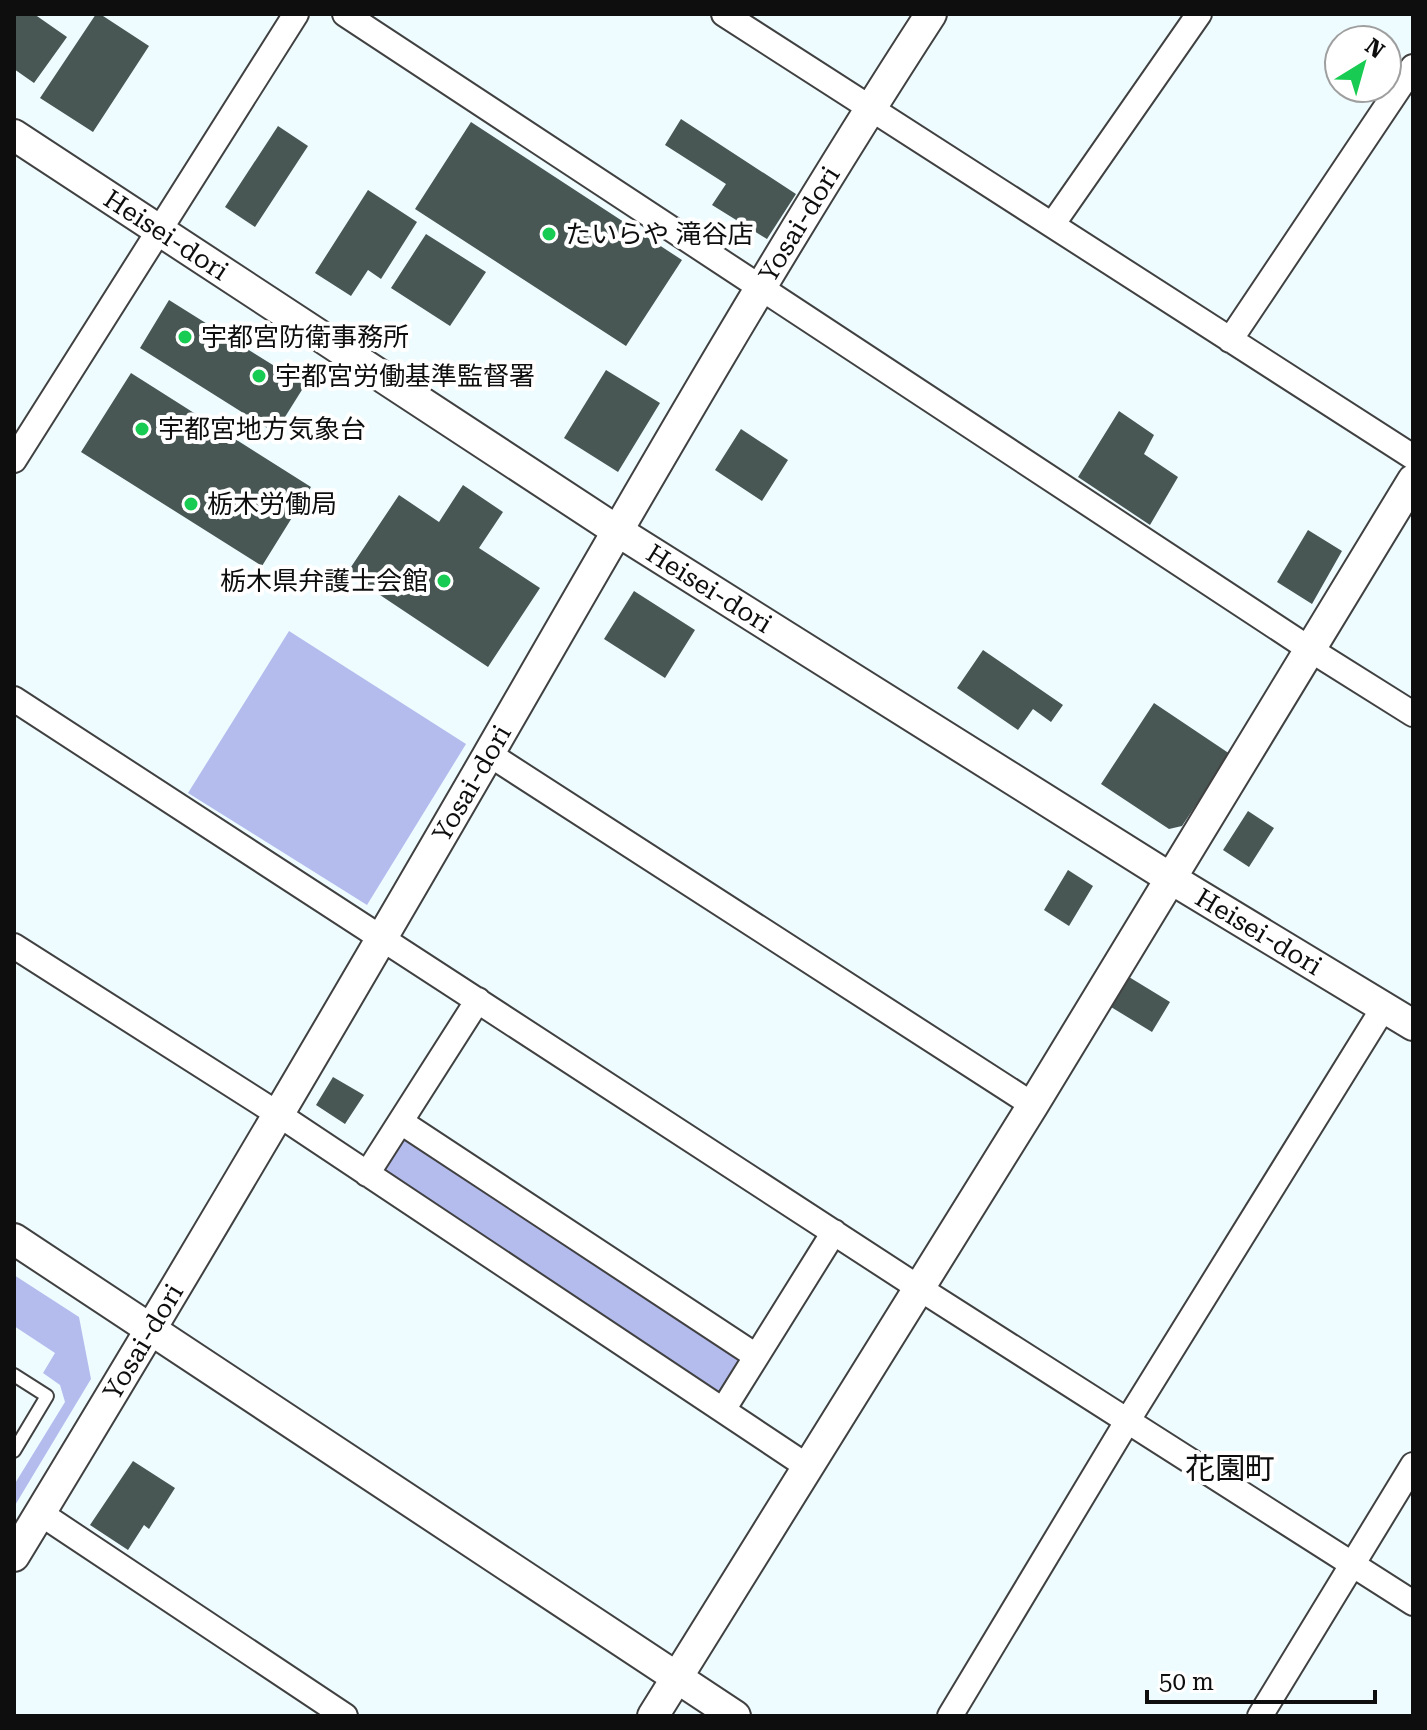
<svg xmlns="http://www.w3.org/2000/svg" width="1427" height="1730" viewBox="0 0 1427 1730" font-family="'Roboto Serif','Noto Sans JP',serif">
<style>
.green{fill:#b4bcee}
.building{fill:#495754}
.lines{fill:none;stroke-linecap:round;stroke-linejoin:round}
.service-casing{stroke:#414141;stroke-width:16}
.minor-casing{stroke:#414141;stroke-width:28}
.tertiary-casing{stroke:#414141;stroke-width:34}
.service{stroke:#fff;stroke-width:12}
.minor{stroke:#fff;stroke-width:24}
.tertiary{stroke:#fff;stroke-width:30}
.poi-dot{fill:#18cb52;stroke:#fff;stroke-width:3}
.labels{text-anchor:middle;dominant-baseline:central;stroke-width:8;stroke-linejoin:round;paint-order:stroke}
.street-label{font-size:26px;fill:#0e0e0e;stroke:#fff}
.poi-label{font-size:26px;fill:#0e0e0e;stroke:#fff;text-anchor:start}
.quarter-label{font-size:30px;fill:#0e0e0e;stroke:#fff}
</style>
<rect width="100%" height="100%" fill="#eefcff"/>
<path class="green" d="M 289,631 L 466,744 L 367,905 L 188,793 Z
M 403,1136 L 743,1358 L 722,1395 L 381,1169 Z
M 14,1275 L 79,1317 L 91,1379 L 14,1507 L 14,1485 L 65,1402 L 60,1385 L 43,1373 L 55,1353 L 14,1326 Z"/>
<path class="building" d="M 14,14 L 34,14 L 67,37 L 34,83 L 14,69 Z
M 96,14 L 100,14 L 149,46 L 93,132 L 40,98 Z
M 681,119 L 796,194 L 767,239 L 712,205 L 726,184 L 665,145 Z
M 471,122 L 682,260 L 626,346 L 415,209 Z
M 278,126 L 308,146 L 255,227 L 225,207 Z
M 368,190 L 417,222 L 381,279 L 368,270 L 351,296 L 315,273 Z
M 426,234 L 486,272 L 450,326 L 391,288 Z
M 169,300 L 305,385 L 275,433 L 140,348 Z
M 606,370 L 660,403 L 618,472 L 564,438 Z
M 131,373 L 311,487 L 262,566 L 81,452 Z
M 1119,411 L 1154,435 L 1144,454 L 1178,477 L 1150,525 L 1078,477 Z
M 741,429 L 788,460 L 762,501 L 715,470 Z
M 463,485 L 503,512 L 479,548 L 540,588 L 488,667 L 347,573 L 399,495 L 439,522 Z
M 1308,530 L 1342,551 L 1312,604 L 1277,582 Z
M 634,591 L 695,630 L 665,678 L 604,639 Z
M 983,650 L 1063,705 L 1051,722 L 1033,709 L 1018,730 L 957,688 Z
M 1154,703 L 1230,754 L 1182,826 L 1169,829 L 1101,784 Z
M 1248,811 L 1274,828 L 1249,867 L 1223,850 Z
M 1068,870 L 1093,886 L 1069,926 L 1044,910 Z
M 1129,977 L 1170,1002 L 1152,1032 L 1111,1007 Z
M 333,1077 L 364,1095 L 345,1124 L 316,1105 Z
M 133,1461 L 175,1488 L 149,1529 L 144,1525 L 128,1550 L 90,1525 Z"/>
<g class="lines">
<defs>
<path id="service" d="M 14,1375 L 47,1396 L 14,1451"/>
<path id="minor" d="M 345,14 L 1311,650 L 1413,714
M 724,14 L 1413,457
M 1052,225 L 1199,14
M 1230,340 L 1413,67
M 14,460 L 296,14
M 14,699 L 919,1288 L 1413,1603
M 489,754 L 1033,1105
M 14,946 L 278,1114 L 808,1467
M 401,1122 L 756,1356
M 367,1174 L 478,1000
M 723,1410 L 834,1232
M 40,1513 L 345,1716
M 950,1716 L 1128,1420 L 1384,1007
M 1260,1716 L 1413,1465"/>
<g id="tertiary">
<path id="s1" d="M 14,135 L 616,530 L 1170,878 L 1413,1025"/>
<path d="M 14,1239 L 735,1716"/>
<path id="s2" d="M 14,1556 C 175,1291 332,1025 487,757 C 631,507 774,256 931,14"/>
<path d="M 653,1716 L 1033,1105 L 1413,480"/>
</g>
</defs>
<use href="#service" class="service-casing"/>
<use href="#minor" class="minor-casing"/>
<use href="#tertiary" class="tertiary-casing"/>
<use href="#service" class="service"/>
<use href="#minor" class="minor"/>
<use href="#tertiary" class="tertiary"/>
</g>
<g class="poi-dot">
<circle cx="549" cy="234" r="8"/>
<circle cx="185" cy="337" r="8"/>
<circle cx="259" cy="376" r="8"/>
<circle cx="142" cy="429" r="8"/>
<circle cx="191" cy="504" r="8"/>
<circle cx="444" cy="581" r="8"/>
</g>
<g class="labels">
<g class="street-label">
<text stroke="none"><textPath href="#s2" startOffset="1546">Yosai-dori</textPath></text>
<text stroke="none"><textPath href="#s1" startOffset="182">Heisei-dori</textPath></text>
<text stroke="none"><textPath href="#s1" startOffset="830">Heisei-dori</textPath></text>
<text stroke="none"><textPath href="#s2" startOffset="898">Yosai-dori</textPath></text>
<text stroke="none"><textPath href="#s1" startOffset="1478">Heisei-dori</textPath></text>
<text stroke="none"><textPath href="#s2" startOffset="250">Yosai-dori</textPath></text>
</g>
<g class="poi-label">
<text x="565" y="234">たいらや 滝谷店</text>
<text x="201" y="337">宇都宮防衛事務所</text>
<text x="275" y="376">宇都宮労働基準監督署</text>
<text x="158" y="429">宇都宮地方気象台</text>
<text x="207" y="504">栃木労働局</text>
<text x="428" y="581" text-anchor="end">栃木県弁護士会館</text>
</g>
<g class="quarter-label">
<text x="1230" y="1468">花園町</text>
</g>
</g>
<rect width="1427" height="1730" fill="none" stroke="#0e0e0e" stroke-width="32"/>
<g transform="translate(1363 64) rotate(37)"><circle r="38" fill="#ffffff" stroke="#9f9f9f" stroke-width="2"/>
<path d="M0-6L14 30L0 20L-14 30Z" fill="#18cb52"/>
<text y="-12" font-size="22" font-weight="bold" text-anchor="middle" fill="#0e0e0e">N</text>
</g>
<path d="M1147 1690v12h228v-12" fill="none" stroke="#0e0e0e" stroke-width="4"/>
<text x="1159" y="1690" font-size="24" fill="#0e0e0e" stroke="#ffffff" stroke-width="6" paint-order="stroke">50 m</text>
</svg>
